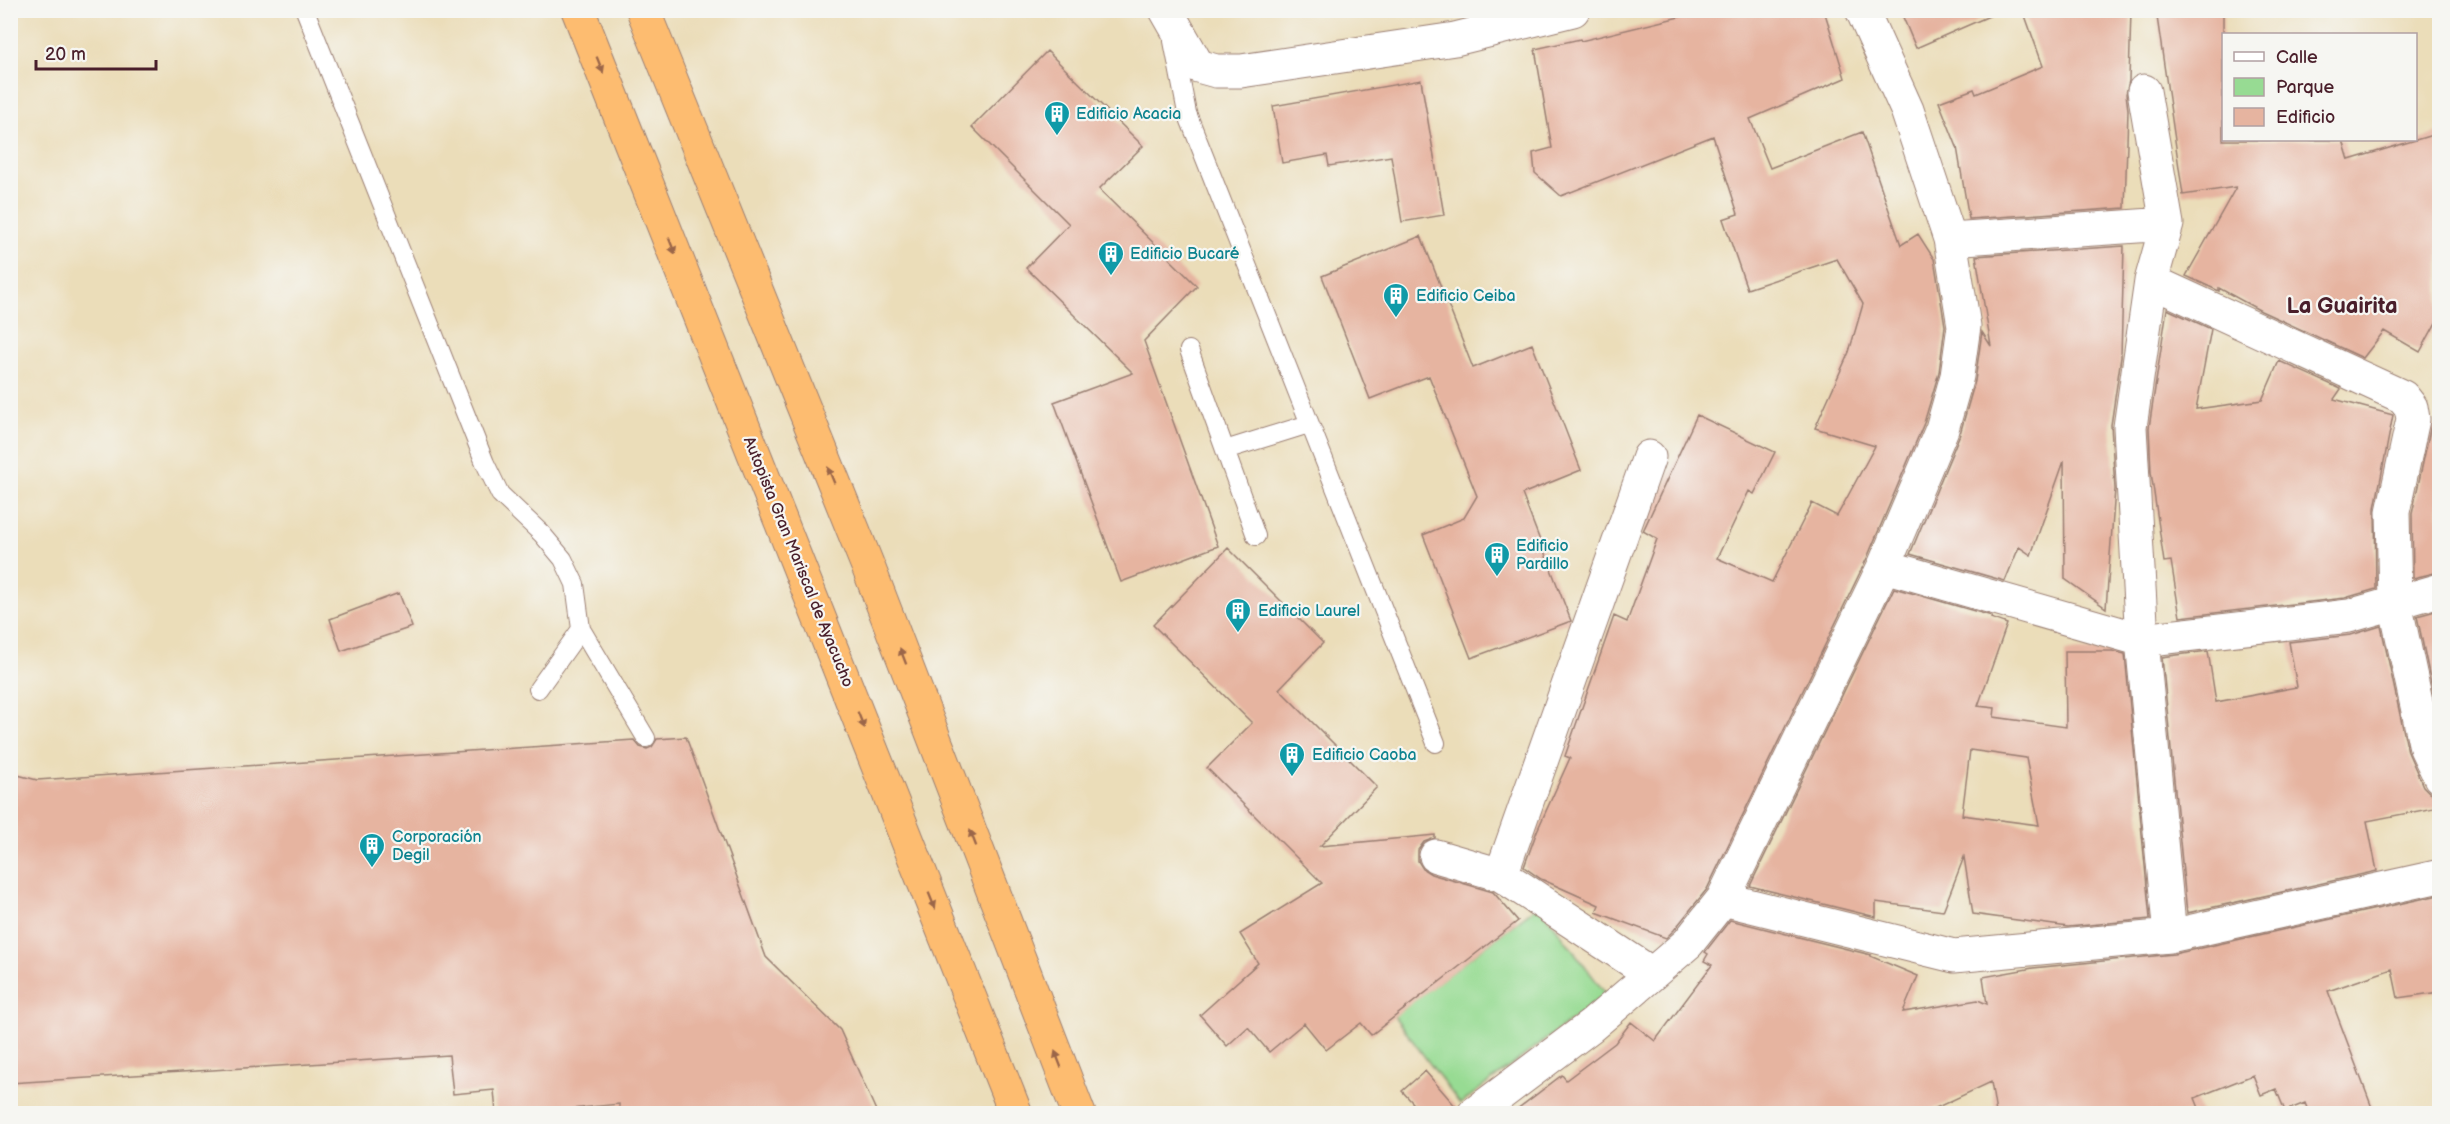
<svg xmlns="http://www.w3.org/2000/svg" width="2450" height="1124" viewBox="0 0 2450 1124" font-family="'Balsamiq Sans',sans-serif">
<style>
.green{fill:#97db93;stroke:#707d5f;stroke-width:1.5}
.building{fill:#e6b4a0;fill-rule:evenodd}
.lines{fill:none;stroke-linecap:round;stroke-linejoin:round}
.lane-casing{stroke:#9a7e72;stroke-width:20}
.street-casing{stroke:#9a7e72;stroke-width:35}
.highway-casing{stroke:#9a7e72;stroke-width:35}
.lane{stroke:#fff;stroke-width:18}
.street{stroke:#fff;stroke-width:33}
.highway{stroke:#fdbc70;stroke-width:33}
.oneway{fill:#9b664a}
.labels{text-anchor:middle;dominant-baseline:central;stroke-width:4.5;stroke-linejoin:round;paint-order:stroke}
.culture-label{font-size:16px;fill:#0d838f;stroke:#f6f6f2;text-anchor:start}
.street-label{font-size:16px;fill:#4a1f2b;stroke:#f6f6f2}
.district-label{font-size:22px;font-weight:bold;fill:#4a1f2b;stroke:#f6f6f2}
</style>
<rect width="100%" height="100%" fill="#f6f6f2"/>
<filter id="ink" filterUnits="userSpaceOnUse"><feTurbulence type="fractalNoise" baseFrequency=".0167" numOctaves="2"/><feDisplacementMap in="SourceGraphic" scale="12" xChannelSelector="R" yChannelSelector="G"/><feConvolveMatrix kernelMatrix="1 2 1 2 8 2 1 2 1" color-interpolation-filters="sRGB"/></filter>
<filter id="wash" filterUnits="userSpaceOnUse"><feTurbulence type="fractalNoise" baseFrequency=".008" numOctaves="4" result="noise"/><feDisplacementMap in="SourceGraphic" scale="24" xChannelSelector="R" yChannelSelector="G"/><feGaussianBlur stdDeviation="1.35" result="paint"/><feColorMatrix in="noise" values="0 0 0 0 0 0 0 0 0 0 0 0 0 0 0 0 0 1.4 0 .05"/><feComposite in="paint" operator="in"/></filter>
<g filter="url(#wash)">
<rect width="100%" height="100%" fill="#ebddb9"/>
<path class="green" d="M 1539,905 L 1606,994 L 1460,1104 L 1394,1016 Z"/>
<g id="blocks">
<path class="building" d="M 1708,10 L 1824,10 L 1845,78 L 1750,119 L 1770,168 L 1862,132 L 1901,245 L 1918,234 L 1934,259 L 1945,326 L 1939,372 L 1924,423 L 1867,558 L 1707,889 L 1674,930 L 1666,938 L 1596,912 L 1599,905 L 1541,879 L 1524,867 L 1537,831 L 1570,758 L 1565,756 L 1614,616 L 1627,622 L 1657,539 L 1643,531 L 1697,415 L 1775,452 L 1754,494 L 1749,491 L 1717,558 L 1772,582 L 1812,503 L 1837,516 L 1875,446 L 1815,428 L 1849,352 L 1863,304 L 1837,259 L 1747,289 L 1723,219 L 1738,214 L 1713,136 L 1561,196 L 1535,173 L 1533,153 L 1552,148 L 1535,49 L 1580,39 L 1581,41 Z
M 1900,10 L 2003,10 L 1916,48 Z
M 2023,10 L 2131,10 L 2129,81 L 2126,94 L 2128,110 L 2125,208 L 1969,219 L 1957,147 L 1939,102 L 1974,89 L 1976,94 L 2043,66 Z
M 2156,10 L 2223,10 L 2223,140 L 2343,140 L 2349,160 L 2439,133 L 2439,317 L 2420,352 L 2384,331 L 2363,358 L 2261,311 L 2219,288 L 2219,291 L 2186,276 L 2236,187 L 2183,195 Z
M 1047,51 L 1143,146 L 1099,189 L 1197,286 L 1144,341 L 1218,546 L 1121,582 L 1054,402 L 1133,373 L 1026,268 L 1069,224 L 972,127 Z
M 1421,80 L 1444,215 L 1402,222 L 1391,156 L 1329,166 L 1327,155 L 1282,163 L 1273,106 Z
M 1421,236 L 1473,368 L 1532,344 L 1581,470 L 1522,494 L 1571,621 L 1471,658 L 1423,535 L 1464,518 L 1477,496 L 1429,376 L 1370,399 L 1322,276 Z
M 2124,246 L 2121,357 L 2111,425 L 2115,489 L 2106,608 L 2065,579 L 2064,461 L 2031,555 L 2019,547 L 2005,581 L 1910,554 L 1960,434 L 1975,381 L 1982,332 L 1991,346 L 1976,256 Z
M 2167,309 L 2211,329 L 2196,409 L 2262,400 L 2279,361 L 2341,389 L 2334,399 L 2393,415 L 2375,508 L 2376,589 L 2345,598 L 2180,617 L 2171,561 L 2164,562 L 2151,472 L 2149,428 Z
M 2431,425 L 2439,427 L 2439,572 L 2413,578 L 2412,514 Z
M 1228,548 L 1323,643 L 1279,689 L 1377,787 L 1320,846 L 1435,835 L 1435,838 L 1424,842 L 1418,850 L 1418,861 L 1423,869 L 1431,874 L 1493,892 L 1518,921 L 1371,1035 L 1361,1023 L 1326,1050 L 1304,1023 L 1269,1052 L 1248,1027 L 1227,1046 L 1200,1015 L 1258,963 L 1240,934 L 1322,883 L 1207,768 L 1252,723 L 1153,625 Z
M 1894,588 L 1992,616 L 1991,618 L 2007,624 L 1978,706 L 1995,708 L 1994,717 L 2066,727 L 2065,651 L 2112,651 L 2125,654 L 2150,919 L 2068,927 L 1973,914 L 1964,857 L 1943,911 L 1876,902 L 1876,917 L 1750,886 ZM 1970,750 L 2026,758 L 2039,825 L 1962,815 Z
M 399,593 L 412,627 L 341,651 L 330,619 Z
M 2439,610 L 2439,721 L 2417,616 Z
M 2381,626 L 2408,752 L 2423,786 L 2430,793 L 2439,796 L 2439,807 L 2367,821 L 2377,871 L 2187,913 L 2162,657 L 2208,651 L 2216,702 L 2297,687 L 2289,642 L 2351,635 Z
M 686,737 L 766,957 L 840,1030 L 877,1113 L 619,1113 L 619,1104 L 531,1113 L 496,1113 L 494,1090 L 453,1094 L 449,1055 L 10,1083 L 10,773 L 37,780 L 634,740 L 640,747 L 647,749 L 652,747 L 657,739 Z
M 2439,895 L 2439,992 L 2398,998 L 2392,969 L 2328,991 L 2374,1113 L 2309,1113 L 2305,1103 L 2285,1111 L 2276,1089 L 2261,1095 L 2253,1075 L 2195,1098 L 2201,1113 L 1996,1113 L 1991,1082 L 1925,1113 L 1512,1113 L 1562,1075 L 1566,1080 L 1615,1043 L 1631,1022 L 1655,1041 L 1712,965 L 1704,961 L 1708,954 L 1705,952 L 1730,920 L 1871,955 L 1870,956 L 1918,976 L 1903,1012 L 1978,1000 L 1987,1004 L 1983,977 L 2033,968 L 2174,954 Z
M 1425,1071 L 1457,1108 L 1456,1113 L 1422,1113 L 1402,1091 Z"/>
</g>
</g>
<g filter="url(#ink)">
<use href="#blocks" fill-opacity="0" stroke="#9a7e72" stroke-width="1.5"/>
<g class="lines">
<defs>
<path id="lane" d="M 305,10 L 485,463 L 500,494 L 542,534 L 563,559 L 575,584 L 581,629 L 646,738
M 1173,41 L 1187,113 L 1436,743
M 1189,350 L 1256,536
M 1225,450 L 1309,424
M 538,689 L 581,629"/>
<path id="street" d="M 1166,10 L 1198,66 L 1216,71 L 1241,71 L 1455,39 L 1573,10
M 1950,239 L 2167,224
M 2151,281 L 2403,397 L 2411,407 L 2413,419 L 2393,512 L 2395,603 L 2426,748 L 2440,777
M 1649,457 L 1501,875 L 1652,974
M 1884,566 L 2142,640 L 2349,616 L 2440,590
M 1436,856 L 1501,875
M 1723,899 L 1954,956 L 2170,936 L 2142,640 L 2130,427 L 2151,281 L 2167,224 L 2144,91
M 2170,936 L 2440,876
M 1474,1114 L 1591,1026 L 1652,974 L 1688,943 L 1723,899 L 1884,566 L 1942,429 L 1957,376 L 1964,326 L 1950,239 L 1907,110 L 1862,10"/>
<path id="highway" d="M 578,10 L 1016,1114
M 643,10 L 869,569 L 1079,1114"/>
</defs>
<use href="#lane" class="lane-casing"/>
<use href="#street" class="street-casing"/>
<use href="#highway" class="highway-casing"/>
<use href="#lane" class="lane"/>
<use href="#street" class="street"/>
<use href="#highway" class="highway"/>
</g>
<defs><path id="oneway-solid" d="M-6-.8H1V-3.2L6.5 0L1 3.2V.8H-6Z" transform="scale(1.5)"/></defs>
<g class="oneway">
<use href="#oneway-solid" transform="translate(600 65) rotate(68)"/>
<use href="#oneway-solid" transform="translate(672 246) rotate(68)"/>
<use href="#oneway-solid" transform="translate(831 475) rotate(-112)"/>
<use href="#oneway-solid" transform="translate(903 656) rotate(-111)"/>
<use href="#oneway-solid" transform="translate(861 720) rotate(68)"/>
<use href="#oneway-solid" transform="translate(973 838) rotate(-111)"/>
<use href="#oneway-solid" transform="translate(932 901) rotate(68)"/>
<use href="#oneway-solid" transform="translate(1058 1059) rotate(-111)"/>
</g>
</g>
<defs>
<symbol id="building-pin" viewBox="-11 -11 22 30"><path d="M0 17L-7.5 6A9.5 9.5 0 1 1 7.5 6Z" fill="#0f9aa8" stroke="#f6f6f2"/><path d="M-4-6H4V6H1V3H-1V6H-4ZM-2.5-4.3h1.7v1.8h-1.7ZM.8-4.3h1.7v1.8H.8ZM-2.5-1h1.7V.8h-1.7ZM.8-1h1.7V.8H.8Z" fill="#fff"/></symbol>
</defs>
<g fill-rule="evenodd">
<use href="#building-pin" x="1042" y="99" width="30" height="40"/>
<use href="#building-pin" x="1096" y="239" width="30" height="40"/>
<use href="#building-pin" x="1381" y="281" width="30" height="40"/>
<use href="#building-pin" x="1482" y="540" width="30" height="40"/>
<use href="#building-pin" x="1223" y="596" width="30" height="40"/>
<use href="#building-pin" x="1277" y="740" width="30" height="40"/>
<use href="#building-pin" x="357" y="831" width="30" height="40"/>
</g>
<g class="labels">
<g class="culture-label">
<text x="1076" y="114">Edificio Acacia</text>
<text x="1130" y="254">Edificio Bucaré</text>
<text x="1416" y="296">Edificio Ceiba</text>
<text x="1516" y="546">Edificio<tspan x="1516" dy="18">Pardillo</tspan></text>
<text x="1258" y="611">Edificio Laurel</text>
<text x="1312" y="755">Edificio Caoba</text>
<text x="392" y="837">Corporación<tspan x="392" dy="18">Degil</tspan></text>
</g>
<g class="street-label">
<text transform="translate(798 562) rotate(68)">Autopista Gran Mariscal de Ayacucho</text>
</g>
<g class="district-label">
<text x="2342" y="306">La Guairita</text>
</g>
</g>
<rect width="2450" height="1124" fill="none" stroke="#f6f6f2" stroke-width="36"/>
<rect x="2222" y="33" width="195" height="108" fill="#f6f6f2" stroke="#b1a0a2" stroke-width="1.5"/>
<rect x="2234" y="52" width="30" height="9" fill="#ffffff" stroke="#b1a0a2" stroke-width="1.5"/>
<text x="2276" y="63" font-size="18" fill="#4a1f2b">Calle</text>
<rect x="2234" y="78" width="30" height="18" fill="#97db93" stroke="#b1a0a2" stroke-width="1.5"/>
<text x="2276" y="93" font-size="18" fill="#4a1f2b">Parque</text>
<rect x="2234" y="108" width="30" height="18" fill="#e6b4a0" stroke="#b1a0a2" stroke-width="1.5"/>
<text x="2276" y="123" font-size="18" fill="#4a1f2b">Edificio</text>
<path d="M36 60v9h120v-9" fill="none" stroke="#4a1f2b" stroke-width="3"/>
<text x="45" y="60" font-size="18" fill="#4a1f2b" stroke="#f6f6f2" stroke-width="4.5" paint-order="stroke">20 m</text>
</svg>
